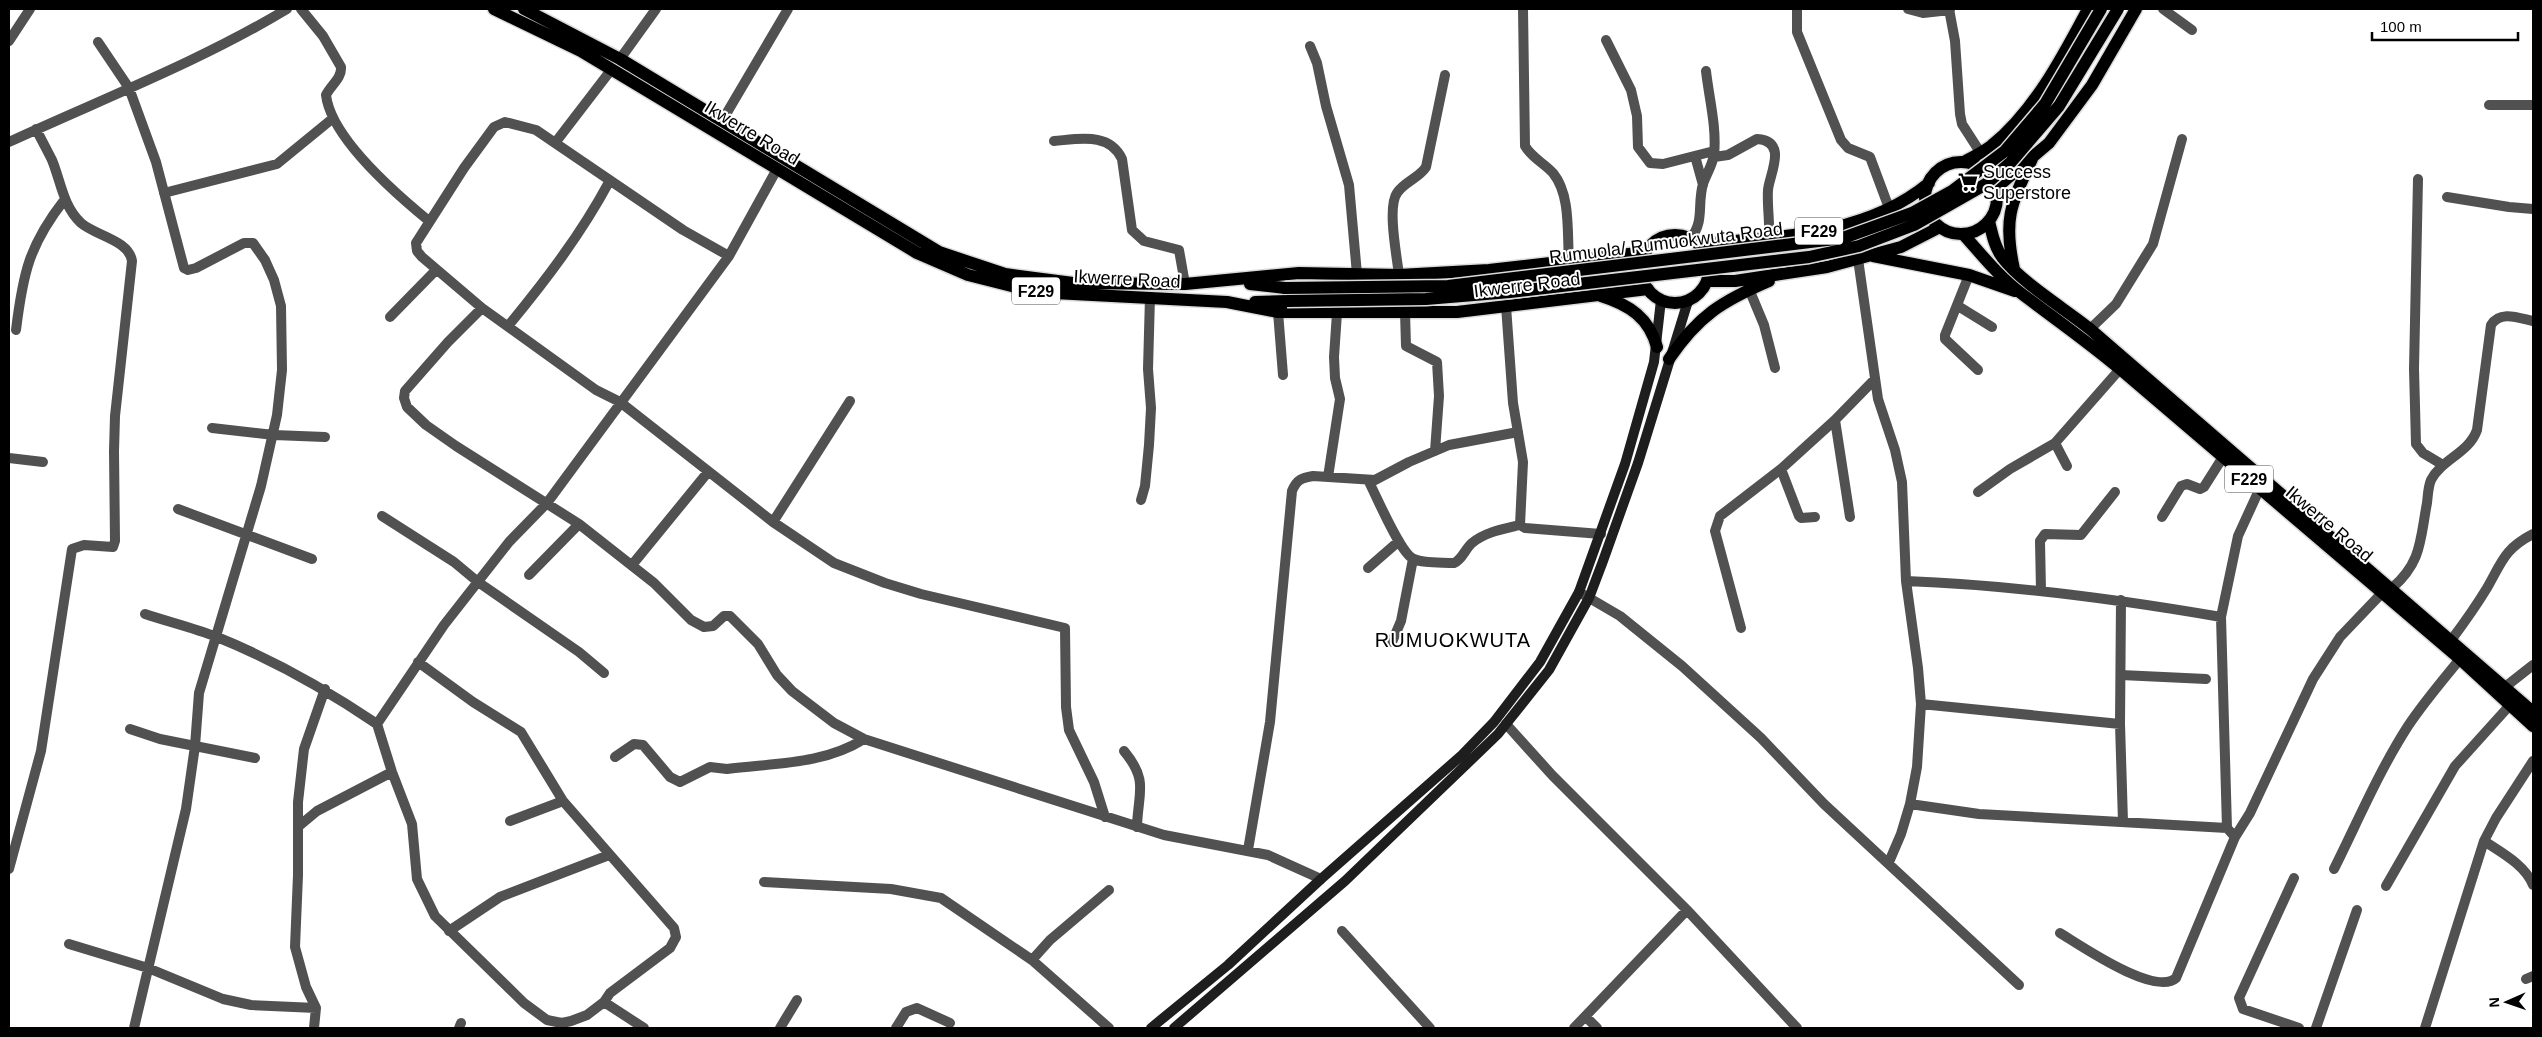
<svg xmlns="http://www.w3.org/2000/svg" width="2542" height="1037" viewBox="0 0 2542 1037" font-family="Helvetica,sans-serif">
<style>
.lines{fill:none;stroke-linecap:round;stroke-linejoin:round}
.primary-casing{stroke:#dbdbdb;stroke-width:15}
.street{stroke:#515151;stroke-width:10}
.secondary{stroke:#1e1e1e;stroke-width:10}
.primary{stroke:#000;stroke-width:12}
.primary-bridge-casing{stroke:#dbdbdb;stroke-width:15;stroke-linecap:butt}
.primary-bridge{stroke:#000;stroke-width:12}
.labels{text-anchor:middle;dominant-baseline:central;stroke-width:4;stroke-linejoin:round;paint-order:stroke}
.shield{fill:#fff;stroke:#4c4c4c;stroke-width:1}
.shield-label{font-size:16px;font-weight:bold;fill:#000}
.street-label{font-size:18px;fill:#000;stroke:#fff}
.poi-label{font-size:18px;fill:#000;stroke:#fff;text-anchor:start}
.quarter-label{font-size:20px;letter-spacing:1px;fill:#000;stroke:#fff}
</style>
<rect width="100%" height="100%" fill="#fff"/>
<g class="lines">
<defs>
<path id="primary" d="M 494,9 L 581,51 L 917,253 L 968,275 L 1024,289 L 1054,293 L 1227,302 L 1278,312 L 1457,312 L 1648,289
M 524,9 L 620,59 L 939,252 L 1005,274 L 1073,283 L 1185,284 L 1299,273 L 1399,275 L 1489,270 L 1646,252
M 1964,162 C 1973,157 1983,152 1991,146 C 2034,112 2063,56 2088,9
M1925 198a36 36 0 1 1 72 0a36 36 0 1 1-72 0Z
M 1996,188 L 2049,143 L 2092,85 L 2136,9
M 1989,221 C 1992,233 1994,246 2002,257 C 2022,283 2064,308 2090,329 L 2533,712
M 1963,234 C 1982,255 2000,278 2022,294 C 2055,319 2088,342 2120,369 L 2460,659 L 2533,726
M1641 269a34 34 0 1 1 68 0a34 34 0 1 1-68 0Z
M 1699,244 C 1777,237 1865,236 1929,183
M 1873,256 L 1969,275 L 2015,291
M 2014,269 C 2003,219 2011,204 2032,159
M 1707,281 L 1735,281 L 1827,267 L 1901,247 L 1940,227
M 1250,284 L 1285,288
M 1601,296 C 1630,305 1649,318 1657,347
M 1255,302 L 1287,301
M 1669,359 C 1698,316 1722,301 1769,281"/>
</defs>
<use href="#primary" class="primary-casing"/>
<path class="street" d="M 301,9 L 323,36 L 341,67 C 342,78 331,85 326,95 C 331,138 396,194 429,221
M 1523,9 L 1525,146 C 1532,158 1544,163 1553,173 C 1571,195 1567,233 1569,261
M 1797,9 L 1797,32 L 1841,140 L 1848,148 L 1870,157 L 1889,208
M 1908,9 L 1923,13 L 1950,10
M 1949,9 L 1955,41 L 1960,114 L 1962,124 L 1980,152
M 2163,9 L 2192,30
M 1606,40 L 1631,90 L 1637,116 L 1638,147 L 1650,163 L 1663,164 L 1714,151
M 9,41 L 30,9
M 98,42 L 129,88 L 156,162 L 184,268 L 188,270 L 196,268 L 244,243 L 253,243 L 265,260 L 274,280 L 281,306 L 282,370 L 277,415 L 261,486 L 199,693 L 195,746 L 186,809 L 134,1028
M 1310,46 L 1317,63 L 1326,106 L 1349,185 L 1357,274
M 620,59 L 656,9
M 2489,105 L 2533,105
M 722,121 L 788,9
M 1054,141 C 1079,139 1110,132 1122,159 L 1132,230 L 1144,241 L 1179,250 L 1185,284
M 9,142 C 102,99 199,62 287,9
M 555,143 L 611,70
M 1695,156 L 1703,185
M 1714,157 L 1728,155 L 1757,139 C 1789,141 1769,175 1768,190 C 1767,206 1770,222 1769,238
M 2418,179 L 2414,369 L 2416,444 L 2423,453 L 2443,465
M 164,193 L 277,164 L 332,119
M 2447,197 L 2509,207 L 2533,209
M 1690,239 C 1705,222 1697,204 1703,184 C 1706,175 1712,166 1714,155 C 1717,128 1709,98 1706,71
M 729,256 L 683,230 L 536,130 L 505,122 L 494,127 L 464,168 L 416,243 L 417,251 L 422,257 L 482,308 L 596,390 L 620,402 L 773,522 L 834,563 L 885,583 L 921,594 L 1065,628 L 1066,707 L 1069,730 L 1094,782 L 1105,817
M 1858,259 L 1878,399 L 1895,450 L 1902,482 L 1906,581 L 1918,668 L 1921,704 L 1917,767 L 1910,804 L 1901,834 L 1889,862
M 1399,275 C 1397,257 1387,207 1397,193 C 1404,182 1419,178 1426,167 L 1445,75
M 1969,275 L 1945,335 L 1945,339 L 1978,370
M 1749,289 L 1764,325 L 1775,368
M 1506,306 L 1513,403 L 1523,462 L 1520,525
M 1958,306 L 1992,327
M 482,308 L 448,342 L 405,391 L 404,398 L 407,407 L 426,425 L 456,446 L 579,524 L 654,583 L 691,620 L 704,627 L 713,626 L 724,616 L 730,616 L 758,644 L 777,675 L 792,691 L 834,723 L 864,739 L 1164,835 L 1268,855 L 1321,879
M 1278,312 L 1283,375
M 1405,312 L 1406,346 L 1437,362 L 1439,396 L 1435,451
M 390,317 L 436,270
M 508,326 C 546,280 581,234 609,182
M 2090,329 L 2116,304 L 2153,244 L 2182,139
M 16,330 C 23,273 29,245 65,199
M 1835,420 L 1850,517
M 212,428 L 274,435 L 325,437
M 2055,443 L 2067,466
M 9,458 L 43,462
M 1781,469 L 1799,516 L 1801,518 L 1815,517
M 1328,477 L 1340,399 L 1335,378 L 1334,357 L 1337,313
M 1368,480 C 1376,495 1399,550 1412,558 C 1422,564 1442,562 1454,563 C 1462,560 1465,549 1472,543 C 1485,532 1503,529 1520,525 L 1525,528 L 1601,534
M 1978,492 L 2010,469 L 2055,443 L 2120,369
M 1141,500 L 1145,486 L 1149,445 L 1151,408 L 1148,369 L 1150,297
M 178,509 L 312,559
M 382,516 L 454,562 L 478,582 L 579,652 L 604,673
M 2162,517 L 2181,486 L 2187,484 L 2200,489 L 2204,487 L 2223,457
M 773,522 L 850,401
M 632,565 L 708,472
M 1368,568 L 1399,541
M 529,575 L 579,524
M 1906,581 C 2012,585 2117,599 2221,617
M 2392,588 C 2422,562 2420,540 2427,503 C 2428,495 2428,487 2431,480 C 2442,459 2469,453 2477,430 L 2491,325 C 2500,310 2519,318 2533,321
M 2041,591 L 2040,541 L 2045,534 L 2081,535 L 2115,492
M 1579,592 L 1620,616 L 1682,666 L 1761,738 L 1824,804 L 2019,985
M 2121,600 L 2120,724 L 2123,822
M 145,614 C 169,622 194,628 217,637 C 274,660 327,690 377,724
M 1741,628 L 1715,531 L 1720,516 L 1781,469 L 1835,420 L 1875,379
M 2452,639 C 2464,623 2476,606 2487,588 C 2502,562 2504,549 2533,534
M 1392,642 L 1401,621 L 1413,559
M 418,662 L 473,702 L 521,732 L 563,801 L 674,928 L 676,937 L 670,948 L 610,993 L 604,1002
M 2121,675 L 2206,679
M 2505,687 L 2533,665
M 1921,704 L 2120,724
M 1506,724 L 1552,775 L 1687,910 L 1797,1028
M 130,729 L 160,739 L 255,758
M 1124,751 C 1149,781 1138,792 1137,827
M 615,757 L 634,744 L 643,745 L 670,777 L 680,782 L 710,767 L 727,769 C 773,763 823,765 864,739
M 1910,804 L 1979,814 L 2227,828
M 510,821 L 563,801
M 299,826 L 317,811 L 392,772
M 2235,837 L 2227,828 L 2221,617 L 2238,536 L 2260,488
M 2484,841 C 2502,853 2525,865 2533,885
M 1248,850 L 1270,722 L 1292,491 C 1297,479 1302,478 1313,476 L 1375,480 L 1409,462 L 1449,445 L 1518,432
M 9,869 L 41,751 L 72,549 L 84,545 L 113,547 L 115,541 L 114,451 L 115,416 L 132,261 C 129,240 96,236 81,223 C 63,206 61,182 52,160 C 47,150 41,139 36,129
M 2334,869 C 2358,821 2379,771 2408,726 C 2424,702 2442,681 2460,659
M 2294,878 L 2239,998 L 2243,1009 L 2299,1028
M 764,882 L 891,889 L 941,898 L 1032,960 L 1109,1028
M 2386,886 L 2455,766 L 2510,705
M 449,931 L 500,897 L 609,855
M 1342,931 L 1430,1028
M 2060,933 C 2080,945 2155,997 2176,978 L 2235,837 L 2250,813 L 2313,679 L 2340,637 L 2382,593
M 69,944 L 148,968 L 223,999 L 251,1005 L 316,1008
M 1032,960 L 1050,940 L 1109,890
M 2526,979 L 2533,976
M 1586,1017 L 1597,1028
M 314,1028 L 316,1008 L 306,987 L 295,947 L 298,875 L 298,802 L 304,749 L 325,689
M 459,1028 L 461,1023
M 644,1028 L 604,1002 L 587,1015 L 571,1021 L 562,1023 L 547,1020 L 524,1003 L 435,916 L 417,879 L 412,824 L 392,772 L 377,724 L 444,625 L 509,542 L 547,503 L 729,256 L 777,169
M 780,1028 L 797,1000
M 896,1028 L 906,1012 L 917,1008 L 950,1023
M 1574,1028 L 1687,910
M 2316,1028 L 2357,910
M 2425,1028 L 2484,841 L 2496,818 L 2533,761"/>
<path class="secondary" d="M 1151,1028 L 1228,965 L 1321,879 L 1462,755 L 1494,722 L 1540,662 L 1579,592 L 1625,464 L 1654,362 L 1661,300
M 1174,1028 L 1345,881 L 1498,734 L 1549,670 L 1589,598 L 1603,561 L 1638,463 L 1688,301"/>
<use href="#primary" class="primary"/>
<defs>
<path id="primary-bridge" d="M 1285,288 L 1448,286 L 1843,238 L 1912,213 L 1952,191 L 2005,151 L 2045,104 L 2101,9
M 1287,301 L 1426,299 L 1510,292 L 1809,257 L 1859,246 L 1914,225 L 1986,184 L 2011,162 L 2059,106 L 2118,9"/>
</defs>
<use href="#primary-bridge" class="primary-bridge-casing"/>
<use href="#primary-bridge" class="primary-bridge"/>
</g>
<defs>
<symbol id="supermarket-bare" viewBox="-9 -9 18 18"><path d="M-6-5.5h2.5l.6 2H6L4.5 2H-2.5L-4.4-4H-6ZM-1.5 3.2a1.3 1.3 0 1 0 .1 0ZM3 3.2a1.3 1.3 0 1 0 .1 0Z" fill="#000" stroke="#fff" stroke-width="2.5" paint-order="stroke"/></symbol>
</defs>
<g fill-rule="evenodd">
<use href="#supermarket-bare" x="1954" y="168" width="28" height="28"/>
</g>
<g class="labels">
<g class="shield">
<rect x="1795" y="217.5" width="48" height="27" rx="4"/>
<rect x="1012" y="277.5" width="48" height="27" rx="4"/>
<rect x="2225" y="465.5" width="48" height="27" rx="4"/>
</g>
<g class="shield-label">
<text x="1819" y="231">F229</text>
<text x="1036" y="291">F229</text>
<text x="2249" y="479">F229</text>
</g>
<g class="street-label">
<text transform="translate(752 133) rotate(31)">Ikwerre Road</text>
<text transform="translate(1666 243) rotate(-7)">Rumuola/ Rumuokwuta Road</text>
<text transform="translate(1127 279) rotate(3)">Ikwerre Road</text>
<text transform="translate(1527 285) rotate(-7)">Ikwerre Road</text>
<text transform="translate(2329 524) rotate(40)">Ikwerre Road</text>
</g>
<g class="poi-label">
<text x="1983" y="172">Success<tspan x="1983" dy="21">Superstore</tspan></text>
</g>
<g class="quarter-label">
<text x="1453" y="640">RUMUOKWUTA</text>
</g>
</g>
<rect width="2542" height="1037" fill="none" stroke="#000000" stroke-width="20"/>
<g transform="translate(2507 1002) rotate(268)" stroke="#ffffff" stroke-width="4" paint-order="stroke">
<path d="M0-4L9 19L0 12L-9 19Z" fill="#000000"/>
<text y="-8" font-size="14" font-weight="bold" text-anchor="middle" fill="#000000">N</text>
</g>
<path d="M2372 32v8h146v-8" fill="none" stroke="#000000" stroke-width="2.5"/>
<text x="2380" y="32" font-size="15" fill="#000000" stroke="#ffffff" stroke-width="4" paint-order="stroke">100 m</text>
</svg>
